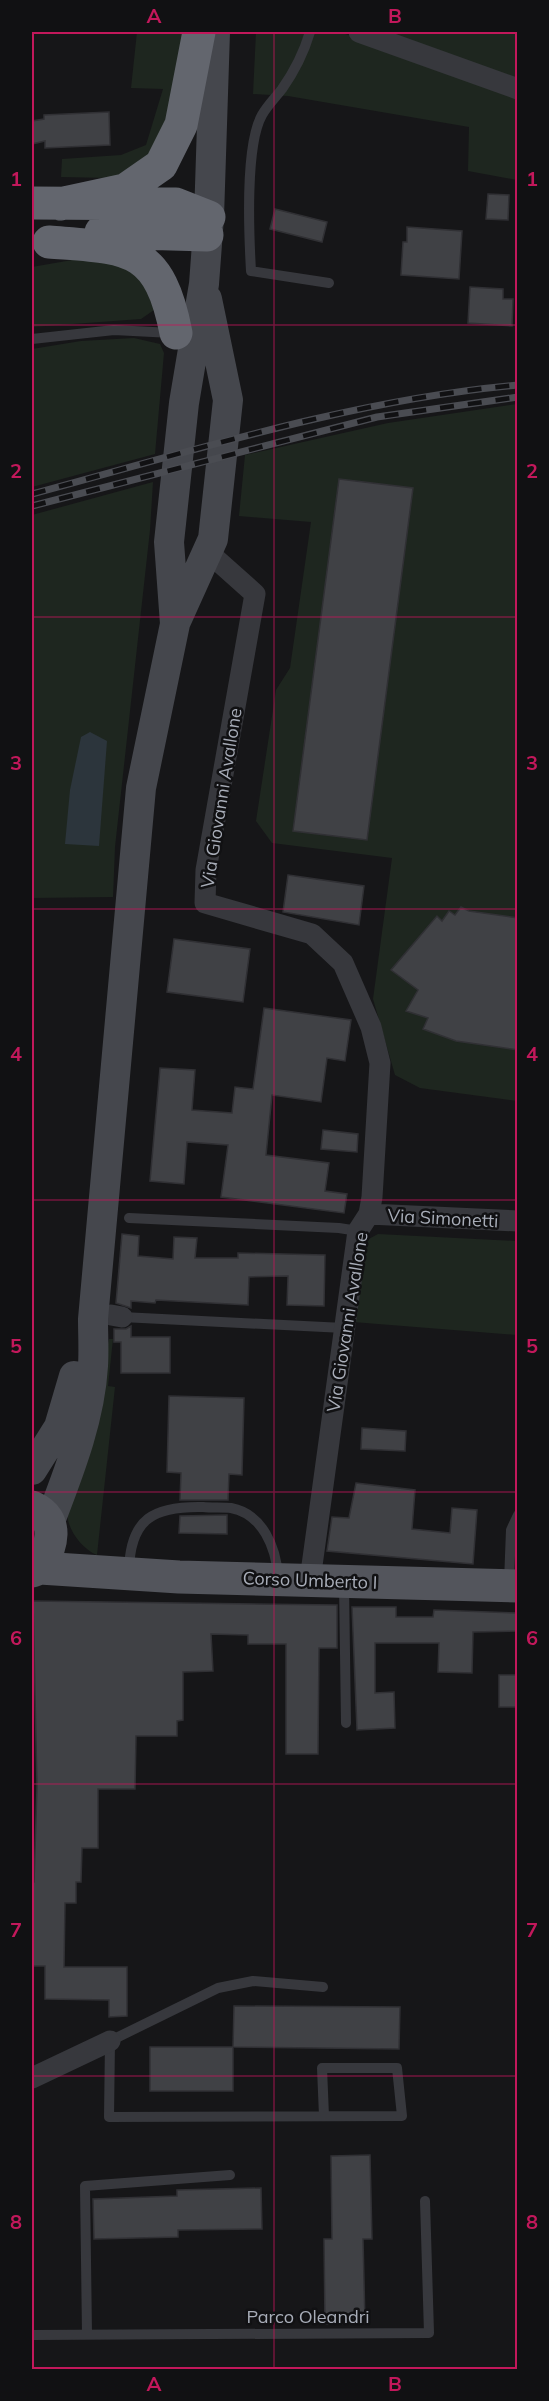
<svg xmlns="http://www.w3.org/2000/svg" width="549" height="2401" viewBox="0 0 549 2401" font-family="Mulish,sans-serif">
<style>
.green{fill:#1e261f}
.water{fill:#2c353c}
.building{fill:#404145;stroke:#303034;stroke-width:1.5}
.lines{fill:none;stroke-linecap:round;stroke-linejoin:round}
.lane{stroke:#37383d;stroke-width:10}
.street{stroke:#37383d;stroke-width:21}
.secondary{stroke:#45474d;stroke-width:30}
.primary{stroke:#53555c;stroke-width:33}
.highway{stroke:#63666e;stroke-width:33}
.rail-casing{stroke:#4a4c52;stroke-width:7}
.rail{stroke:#111113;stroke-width:4.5;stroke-dasharray:14;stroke-linecap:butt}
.grid{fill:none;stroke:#c2185b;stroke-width:1.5;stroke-opacity:0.55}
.labels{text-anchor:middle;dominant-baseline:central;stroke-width:5;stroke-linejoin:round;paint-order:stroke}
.street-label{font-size:18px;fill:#a8adb8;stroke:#111113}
.neatline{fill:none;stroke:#c2185b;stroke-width:2}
.grid-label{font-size:20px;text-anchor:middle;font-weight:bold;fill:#c2185b}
</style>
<rect width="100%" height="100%" fill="#161618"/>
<path class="green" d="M 137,32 L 187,32 L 170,136 L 134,172 L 110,178 L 61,177 L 62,159 L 121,155 L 146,145 L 163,89 L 131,88 Z
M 256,32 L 340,32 L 517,95 L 517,180 L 468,171 L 469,127 L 288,96 L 253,94 Z
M 383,32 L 514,32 L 517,34 L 517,81 Z
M 95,256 L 140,272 L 154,310 L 141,319 L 32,327 L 32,267 Z
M 134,338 L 160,344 L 164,353 L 155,454 L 32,487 L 32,349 L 81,341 Z
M 517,404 L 517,1101 L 420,1088 L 395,1075 L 373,999 L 392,858 L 272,843 L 256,821 L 276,690 L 290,668 L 311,522 L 239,516 L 245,455 L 388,423 Z
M 153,482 L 150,530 L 115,847 L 113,897 L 32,898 L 32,515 Z
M 378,1234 L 517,1241 L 517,1335 L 353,1322 L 367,1240 Z
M 109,1339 L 113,1339 L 108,1386 L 115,1387 L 97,1555 C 84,1550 71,1534 68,1520 C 63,1494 86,1439 93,1412 C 99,1388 104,1363 109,1339 Z"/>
<path class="water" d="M 90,732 L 107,741 L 99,846 L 65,844 L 70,790 L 81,737 Z"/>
<path class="building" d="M 109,112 L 110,145 L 45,148 L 45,141 L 32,144 L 32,121 L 44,119 L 44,115 Z
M 488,194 L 509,195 L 508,220 L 486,219 Z
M 275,209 L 327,222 L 322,242 L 270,229 Z
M 407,227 L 462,231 L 459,279 L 401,275 L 403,242 L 407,242 Z
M 470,287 L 503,289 L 503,299 L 513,299 L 512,326 L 468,323 Z
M 339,479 L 413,488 L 367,840 L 293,831 Z
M 288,875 L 364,886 L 359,925 L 283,912 Z
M 461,907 L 469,911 L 518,918 L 518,1050 L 456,1041 L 423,1029 L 428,1018 L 406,1011 L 418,990 L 391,970 L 437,916 L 442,921 L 449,911 L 455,915 Z
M 174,939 L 250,949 L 243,1002 L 167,992 Z
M 264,1008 L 351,1020 L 345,1061 L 327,1058 L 321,1102 L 272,1095 L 266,1155 L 329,1163 L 325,1191 L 347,1194 L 344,1213 L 221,1197 L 228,1145 L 187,1142 L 184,1184 L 150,1181 L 160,1068 L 195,1070 L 192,1110 L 232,1113 L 235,1087 L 253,1089 Z
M 323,1130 L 358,1134 L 357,1152 L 321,1149 Z
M 122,1234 L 139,1236 L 138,1256 L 173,1259 L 174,1237 L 197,1238 L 195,1258 L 238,1258 L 238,1253 L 325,1255 L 324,1306 L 287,1305 L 288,1276 L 249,1277 L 248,1305 L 156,1300 L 155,1303 L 131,1301 L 131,1308 L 116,1303 Z
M 131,1326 L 131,1337 L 170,1337 L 170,1373 L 121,1373 L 121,1342 L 114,1342 L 114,1329 L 126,1329 Z
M 169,1396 L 244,1398 L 242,1475 L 229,1474 L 228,1500 L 180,1500 L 181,1473 L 167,1472 Z
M 362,1428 L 406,1431 L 405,1451 L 361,1449 Z
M 356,1483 L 415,1490 L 412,1529 L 450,1533 L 452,1508 L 477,1510 L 473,1564 L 327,1551 L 332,1517 L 349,1518 Z
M 227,1515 L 227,1534 L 179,1533 L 180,1516 Z
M 33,1601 L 337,1605 L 337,1648 L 319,1648 L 318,1754 L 286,1754 L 286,1644 L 248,1644 L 248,1635 L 211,1634 L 213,1671 L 183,1672 L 183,1720 L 177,1721 L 177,1736 L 136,1736 L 135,1789 L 98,1789 L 98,1848 L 82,1848 L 81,1882 L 76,1882 L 76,1903 L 65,1903 L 64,1967 L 127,1967 L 127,2016 L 109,2017 L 109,2000 L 45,1999 L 45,1966 L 32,1966 L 32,1882 L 34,1882 L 37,1787 Z
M 352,1607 L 396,1607 L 396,1617 L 433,1617 L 434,1610 L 518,1613 L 518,1631 L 473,1632 L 472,1673 L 438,1672 L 439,1643 L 375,1643 L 375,1693 L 394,1692 L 395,1728 L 357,1730 Z
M 499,1675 L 518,1675 L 518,1707 L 499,1707 Z
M 234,2006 L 400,2007 L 399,2049 L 233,2047 Z
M 150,2047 L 233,2047 L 233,2091 L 150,2091 Z
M 370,2155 L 372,2239 L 363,2239 L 365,2323 L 325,2324 L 324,2239 L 332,2239 L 331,2156 Z
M 261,2188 L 262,2229 L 178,2230 L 178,2237 L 94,2239 L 93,2199 L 177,2196 L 177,2190 Z"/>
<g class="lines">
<path class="lane" d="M 310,32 C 304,52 294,72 282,89 C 275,98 267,106 262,115 C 245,145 249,236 251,271 L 329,283
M 32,339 L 114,330 L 172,333
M 129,1218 L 339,1228 L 358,1231
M 122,1317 L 344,1328
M 129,1571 C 130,1518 154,1506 203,1507 C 212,1508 223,1507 231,1508 C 263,1514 276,1548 278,1576
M 509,1582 L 511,1530 L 518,1515
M 344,1584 L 346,1723
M 323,1987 L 253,1981 L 218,1988 L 110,2041 L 109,2117 L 402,2116 L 397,2068 L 322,2068 L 324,2116
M 87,2334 L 85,2186 L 230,2175
M 32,2335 L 429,2333 L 425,2201"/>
<path class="street" d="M 359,32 L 518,89
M 208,552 L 255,594 L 206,870 L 205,903 L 312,934 L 343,963 L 371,1027 L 380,1063 L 372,1197 L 369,1214 L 358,1231 L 310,1580
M 369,1214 L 518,1221
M 111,1315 L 122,1317
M 32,2078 L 110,2041"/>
<path class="secondary" d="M 176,621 L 213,539 L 228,400 L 207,299
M 32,1470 L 59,1427 L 74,1376
M 49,1524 C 68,1474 90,1420 93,1366 C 94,1350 93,1334 93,1319 L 141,788 L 175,624 L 169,542 L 184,403 L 204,284 L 209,217 L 215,32"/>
<path class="primary" d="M 32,1507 C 61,1520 51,1547 40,1568
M 32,1571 L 40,1568 L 179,1577 L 518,1586"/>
<path class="highway" d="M 32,203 L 176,204 L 209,217
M 60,204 L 125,190 L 161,165 L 181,125 L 199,32
M 101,232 L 207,235
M 49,242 C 127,248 159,244 176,333"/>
<defs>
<path id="rail" d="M 32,494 C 188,452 356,399 518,385
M 32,506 L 377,417 L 518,397"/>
</defs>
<use href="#rail" class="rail-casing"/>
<use href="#rail" class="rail"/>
</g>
<path class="grid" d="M 274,32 L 274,2370M 32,325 L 518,325M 32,617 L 518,617M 32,909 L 518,909M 32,1200 L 518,1200M 32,1492 L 518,1492M 32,1784 L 518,1784M 32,2076 L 518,2076"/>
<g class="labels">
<g class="street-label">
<text transform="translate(221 798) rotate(-81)">Via Giovanni Avallone</text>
<text transform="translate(443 1218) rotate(3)">Via Simonetti</text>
<text transform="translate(347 1322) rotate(-81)">Via Giovanni Avallone</text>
<text transform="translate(310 1580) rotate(2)">Corso Umberto I</text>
<text x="308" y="2316">Parco Oleandri</text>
</g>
</g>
<rect width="549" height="2401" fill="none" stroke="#111113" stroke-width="66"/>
<rect x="33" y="33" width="483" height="2335" class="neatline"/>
<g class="grid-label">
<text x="154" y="23">A</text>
<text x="395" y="23">B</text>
<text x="16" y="186">1</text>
<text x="532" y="186">1</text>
<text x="16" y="478">2</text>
<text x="532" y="478">2</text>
<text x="16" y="770">3</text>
<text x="532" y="770">3</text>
<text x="16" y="1061">4</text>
<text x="532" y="1061">4</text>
<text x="16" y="1353">5</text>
<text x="532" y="1353">5</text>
<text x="16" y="1645">6</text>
<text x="532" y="1645">6</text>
<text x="16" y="1937">7</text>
<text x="532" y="1937">7</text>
<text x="16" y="2229">8</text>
<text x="532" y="2229">8</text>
<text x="154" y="2391">A</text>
<text x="395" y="2391">B</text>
</g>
</svg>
